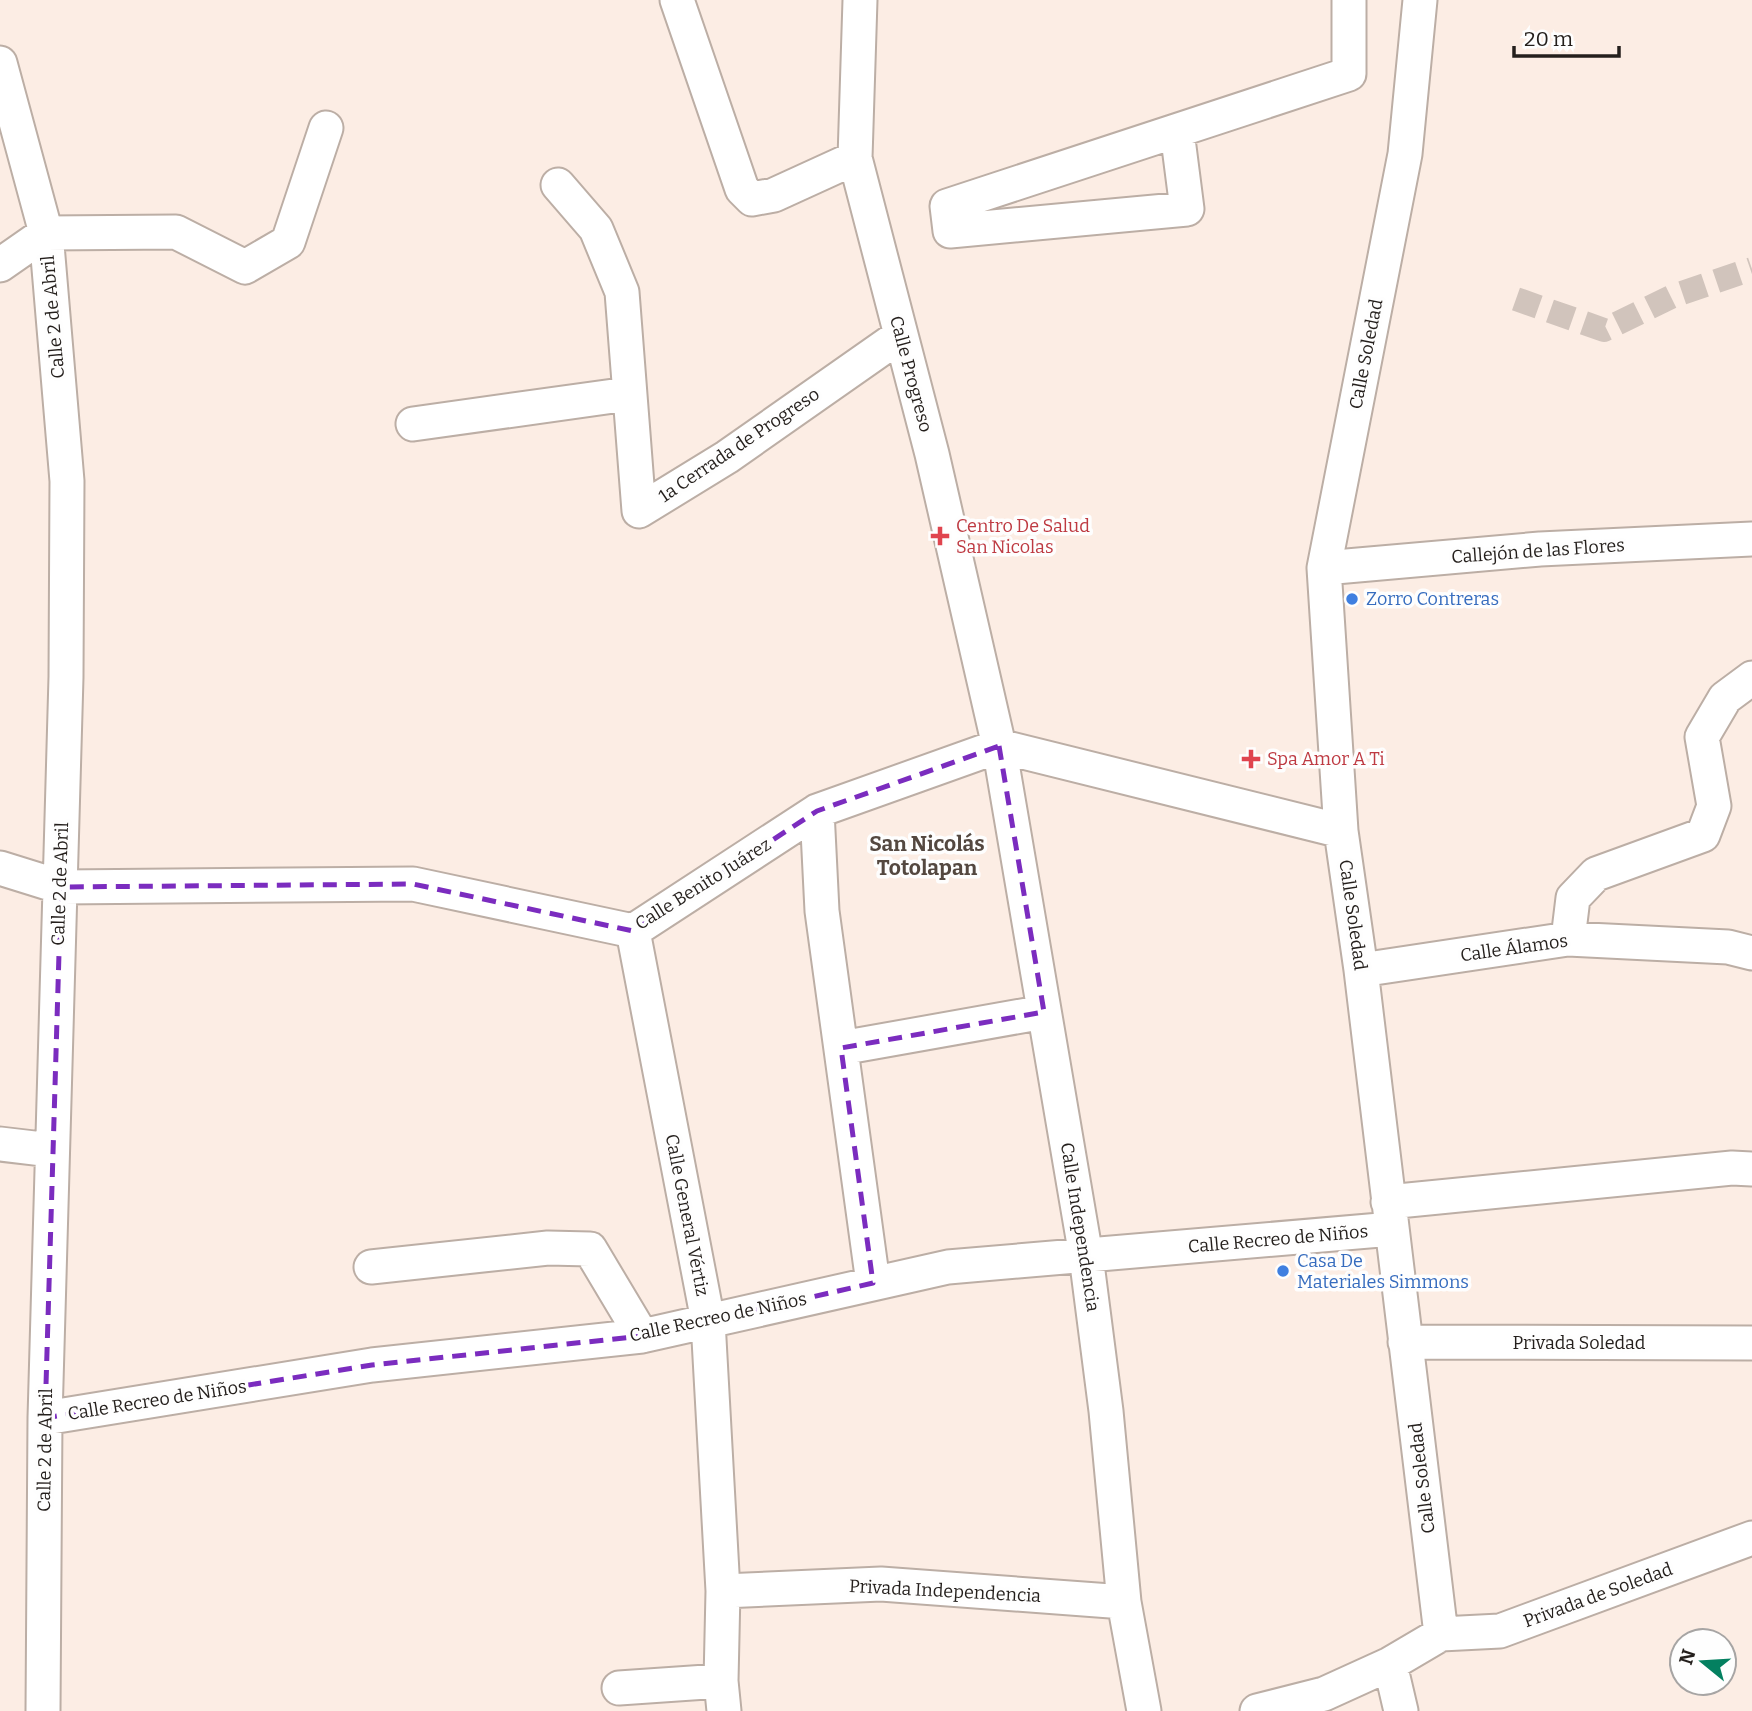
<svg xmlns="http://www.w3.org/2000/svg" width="1752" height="1711" viewBox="0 0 1752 1711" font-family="Bitter,serif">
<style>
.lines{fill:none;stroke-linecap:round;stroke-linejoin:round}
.pedestrian-tunnel{stroke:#d1c4bc;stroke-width:24;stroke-dasharray:24 12;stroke-linecap:butt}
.minor-casing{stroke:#bcaea5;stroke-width:37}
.minor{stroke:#fff;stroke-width:33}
.marked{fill:none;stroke:#7b2cbf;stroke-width:5;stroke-dasharray:14 9;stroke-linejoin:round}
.health-dot{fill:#e0444e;stroke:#fefefe;stroke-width:2.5}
.shop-dot{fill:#3f7fe0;stroke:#fefefe;stroke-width:2.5}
.labels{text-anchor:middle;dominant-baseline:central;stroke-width:7;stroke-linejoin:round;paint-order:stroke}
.street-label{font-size:18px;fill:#241f1c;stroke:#fefefe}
.health-label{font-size:18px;fill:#be3a42;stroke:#fefefe;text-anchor:start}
.shop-label{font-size:18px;fill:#366cbe;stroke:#fefefe;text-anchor:start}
.quarter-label{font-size:21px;font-weight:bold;fill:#544840;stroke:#fefefe}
</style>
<rect width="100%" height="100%" fill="#fcede4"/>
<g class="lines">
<path class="pedestrian-tunnel" d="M 1516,299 L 1604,330 L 1673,296 L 1752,269"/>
<defs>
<path id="minor" d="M 677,0 L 742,189 L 752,199 L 774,195 L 855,158
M 860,0 L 855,158 L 932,454 L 999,746 L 1086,1256 L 1106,1411 L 1124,1602 L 1144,1711
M 1420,0 L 1405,154 L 1324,568 L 1341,831 L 1361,970 L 1441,1634
M 0,63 L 46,233 L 67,481 L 66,677 L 45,1418 L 43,1711
M 1177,131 L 1187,209 L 950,231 L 947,206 L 1349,74 L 1349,0
M 558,185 L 596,229 L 622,292 L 639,511 L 727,457 L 901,335
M 0,265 L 46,233 L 176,232 L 245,267 L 288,242 L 326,128
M 413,424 L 628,394
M 1324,568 L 1540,549 L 1752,539
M 817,811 L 822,911 L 873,1283
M 0,868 L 61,887 L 413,884 L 633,931 L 817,811 L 999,746 L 1341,831
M 633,931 L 708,1321 L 723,1591 L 721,1681 L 724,1711
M 1568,939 L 1573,898 L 1596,874 L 1703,835 L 1714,806 L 1702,737 L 1725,698 L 1752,678
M 1361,970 L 1568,939 L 1728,947 L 1752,953
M 841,1048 L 1044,1012
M 0,1144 L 51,1150
M 1388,1202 L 1732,1168 L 1752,1169
M 371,1267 L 548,1248 L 590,1249 L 642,1336
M 1405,1342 L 1752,1343
M 45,1418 L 372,1365 L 642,1336 L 948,1267 L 1392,1229
M 723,1591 L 881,1584 L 1124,1602
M 1390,1664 L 1401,1711
M 619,1688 L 721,1681
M 1257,1711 L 1324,1694 L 1390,1664 L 1441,1634 L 1500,1631 L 1752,1538"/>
</defs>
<use href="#minor" class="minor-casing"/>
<use href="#minor" class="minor"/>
</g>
<path class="marked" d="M 999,746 L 1044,1012 L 841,1048 L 873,1283 L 642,1336 L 372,1365 L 45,1418 L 61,887 L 413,884 L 633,931 L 817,811 Z"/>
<g class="health-dot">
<path d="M936.5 525.5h7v7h7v7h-7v7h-7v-7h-7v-7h7z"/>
<path d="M1247.5 748.5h7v7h7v7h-7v7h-7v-7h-7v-7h7z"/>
</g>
<g class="shop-dot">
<circle cx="1352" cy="599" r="7"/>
<circle cx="1283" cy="1271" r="7"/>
</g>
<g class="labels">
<g class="street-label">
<text transform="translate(53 317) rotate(-95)">Calle 2 de Abril</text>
<text transform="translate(1366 354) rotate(-79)">Calle Soledad</text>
<text transform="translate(911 374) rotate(75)">Calle Progreso</text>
<text transform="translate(739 445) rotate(-34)">1a Cerrada de Progreso</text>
<text transform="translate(1538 551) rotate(-4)">Callejón de las Flores</text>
<text transform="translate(60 884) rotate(-88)">Calle 2 de Abril</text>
<text transform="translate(703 884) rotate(-32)">Calle Benito Juárez</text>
<text transform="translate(1353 915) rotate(82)">Calle Soledad</text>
<text transform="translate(1514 948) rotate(-8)">Calle Álamos</text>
<text transform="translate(687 1215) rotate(79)">Calle General Vértiz</text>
<text transform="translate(1080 1227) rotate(81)">Calle Independencia</text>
<text transform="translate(1278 1239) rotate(-5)">Calle Recreo de Niños</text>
<text transform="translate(718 1317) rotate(-12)">Calle Recreo de Niños</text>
<text x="1579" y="1343">Privada Soledad</text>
<text transform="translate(157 1400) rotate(-9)">Calle Recreo de Niños</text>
<text transform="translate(45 1450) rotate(-89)">Calle 2 de Abril</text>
<text transform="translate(1422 1478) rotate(-97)">Calle Soledad</text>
<text transform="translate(945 1591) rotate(3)">Privada Independencia</text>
<text transform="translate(1598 1595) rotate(-20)">Privada de Soledad</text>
</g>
<g class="health-label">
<text x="956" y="526">Centro De Salud<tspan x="956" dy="21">San Nicolas</tspan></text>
<text x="1267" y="759">Spa Amor A Ti</text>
</g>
<g class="shop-label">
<text x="1366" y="599">Zorro Contreras</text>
<text x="1297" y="1261">Casa De<tspan x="1297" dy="21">Materiales Simmons</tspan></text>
</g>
<g class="quarter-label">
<text x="927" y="844">San Nicolás<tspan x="927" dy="24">Totolapan</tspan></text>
</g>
</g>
<g transform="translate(1703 1662) rotate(288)"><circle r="33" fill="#fefefe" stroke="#a7a5a4" stroke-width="2"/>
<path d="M0-5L12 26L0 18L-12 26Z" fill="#048060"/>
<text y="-10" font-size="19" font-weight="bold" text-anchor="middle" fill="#241f1c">N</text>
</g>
<path d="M1514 46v10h105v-10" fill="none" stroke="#241f1c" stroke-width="3.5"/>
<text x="1524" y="46" font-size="21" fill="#241f1c" stroke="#fefefe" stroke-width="5" paint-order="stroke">20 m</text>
</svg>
